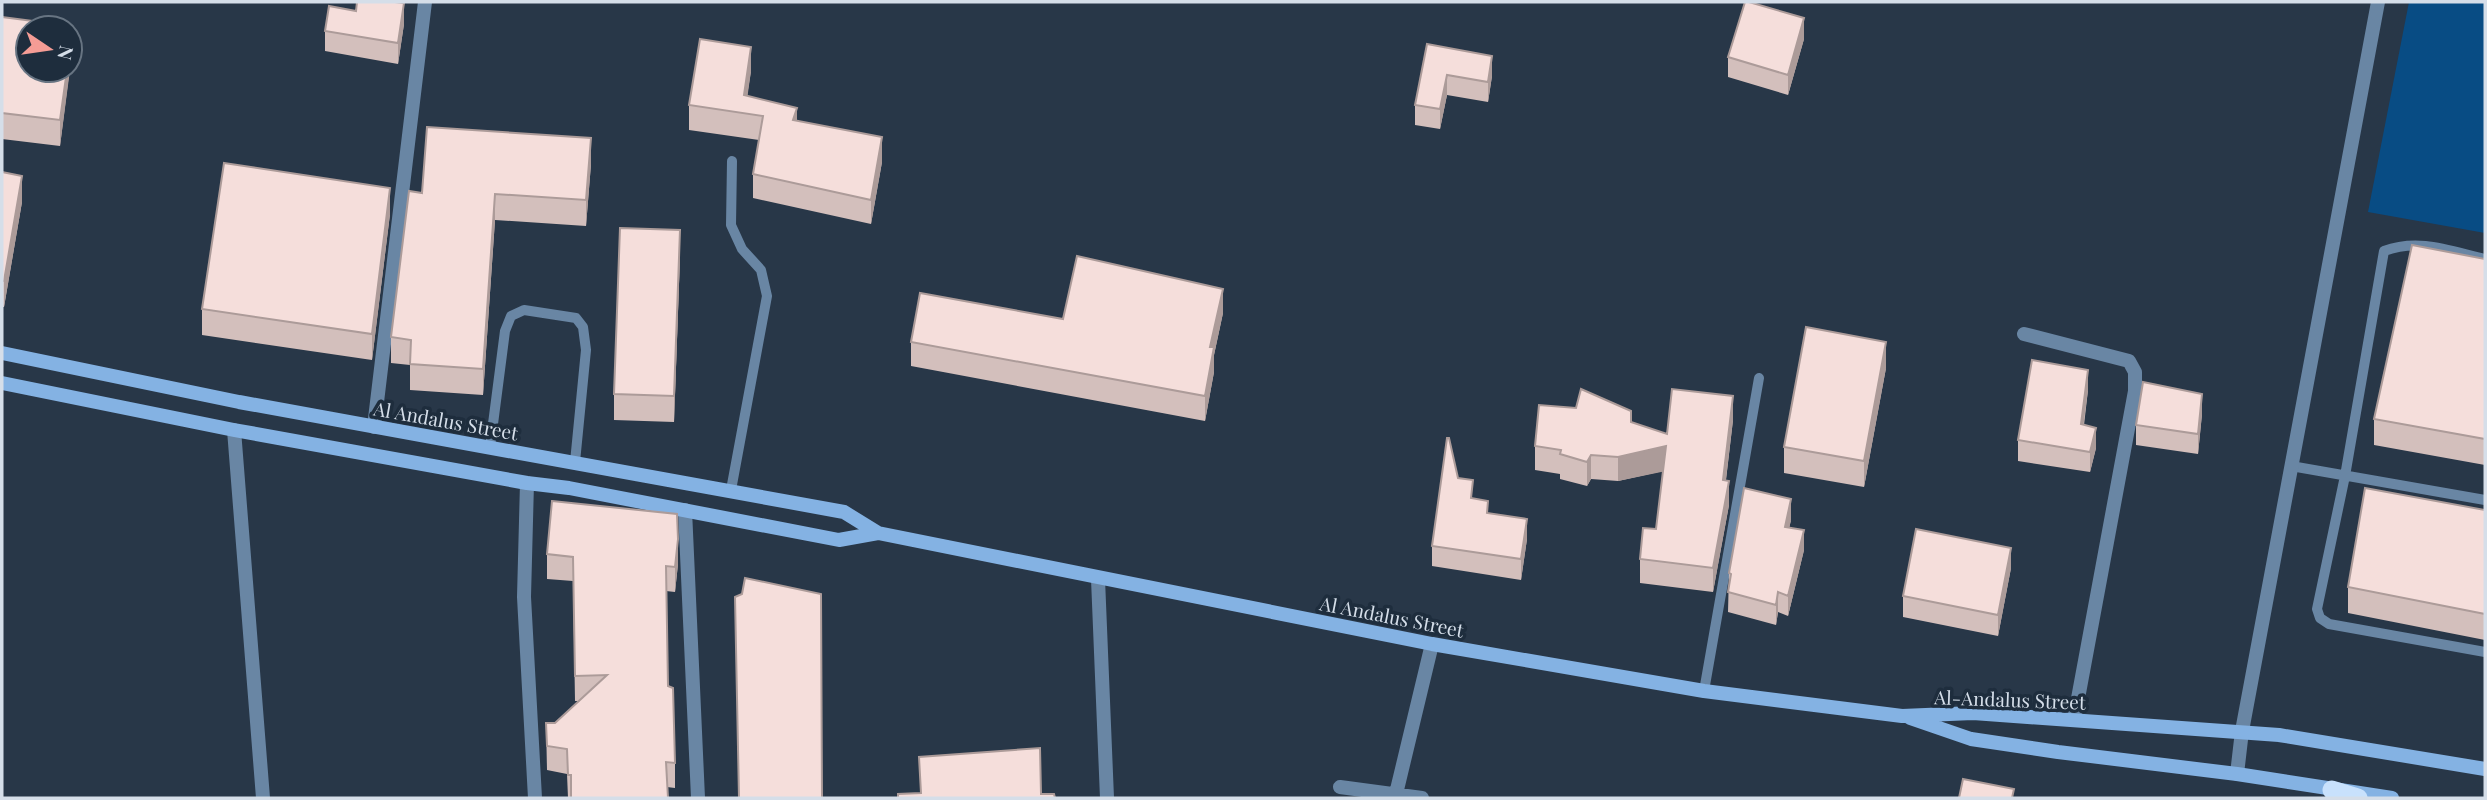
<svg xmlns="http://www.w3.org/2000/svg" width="2487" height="800" viewBox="0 0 2487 800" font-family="'Playfair Display',serif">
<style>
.green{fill:#084c84}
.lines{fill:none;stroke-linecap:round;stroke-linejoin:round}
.service{stroke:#6986a4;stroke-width:10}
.minor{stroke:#6986a4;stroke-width:14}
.secondary{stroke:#84b2e3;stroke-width:14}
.trunk{stroke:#c8e1fc;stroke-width:19}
.wall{fill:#d3bfbc}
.shaded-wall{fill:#ac9b99}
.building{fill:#f5dedb;stroke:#ac9b99;stroke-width:2}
.labels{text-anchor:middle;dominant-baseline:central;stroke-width:7;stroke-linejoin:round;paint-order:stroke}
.street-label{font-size:19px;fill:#d5dee9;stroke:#1e2d3d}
</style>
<rect width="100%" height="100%" fill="#283748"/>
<path class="green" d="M 2409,2 L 2485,2 L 2485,233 L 2368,212 Z"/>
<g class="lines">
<path class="service" d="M 2485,259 C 2450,251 2419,238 2384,251 L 2345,476 L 2317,609 L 2320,618 L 2329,624 L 2485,652
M 490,447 L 505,331 L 511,316 L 524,310 L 576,318 L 583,327 L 586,350 L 575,462
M 2291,466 L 2485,500
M 731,490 L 767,296 L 761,270 L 742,249 L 731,225 L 732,161
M 1704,691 L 1759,378"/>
<path class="minor" d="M 2024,334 L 2129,361 L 2135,372 L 2135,391 L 2074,720
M 374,427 L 425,2
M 234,430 L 263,798
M 527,483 L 524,597 L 535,798
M 685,510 L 698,798
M 1098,579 L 1107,798
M 2237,774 L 2242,731 L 2378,2
M 1340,787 L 1422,798
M 1395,798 L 1432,644"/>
<path class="secondary" d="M 2,353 L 239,402 L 844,512 L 878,533 L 1432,644 L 1704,691 L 1902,716 L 1973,713 L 2279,735 L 2485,769
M 2,383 L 234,430 L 527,483 L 569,488 L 839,540 L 878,533
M 1910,718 L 1971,739 L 2058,752 L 2237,774 L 2392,798"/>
<path class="trunk" d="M 2332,790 L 2358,798"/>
</g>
<path class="wall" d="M 2,17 L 72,51 L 60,146 L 2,139 Z
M 404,24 L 398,64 L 325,51 L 325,31 Z
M 1804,39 L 1788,95 L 1728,77 L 1728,57 Z
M 1427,44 L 1492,76 L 1488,102 L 1447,95 L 1440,129 L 1415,125 L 1415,105 Z
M 751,71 L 747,96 L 882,162 L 871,224 L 753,198 L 753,174 L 759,140 L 689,130 L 689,105 Z
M 591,164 L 586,226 L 495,220 L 483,395 L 410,390 L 410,365 L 391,363 L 391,337 L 422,193 Z
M 2,172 L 22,202 L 4,307 L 2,307 Z
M 390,214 L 372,360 L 202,335 L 202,309 Z
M 680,256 L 674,422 L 614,420 L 614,394 Z
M 2485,259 L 2485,465 L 2374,445 L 2374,419 Z
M 1223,313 L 1214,355 L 1214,372 L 1205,421 L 911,366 L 911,342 L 1063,319 Z
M 1886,368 L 1864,487 L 1784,473 L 1784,447 Z
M 2088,390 L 2084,425 L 2096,448 L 2090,472 L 2018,461 L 2018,440 Z
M 2202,414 L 2198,454 L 2136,445 L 2136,425 Z
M 1733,420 L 1726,480 L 1729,505 L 1713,592 L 1640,583 L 1640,559 L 1656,529 L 1663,471 L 1618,481 L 1591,479 L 1587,486 L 1560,479 L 1560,474 L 1535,470 L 1535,446 L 1667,434 Z
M 1458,478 L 1473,499 L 1488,513 L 1527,539 L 1521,580 L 1432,566 L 1432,546 Z
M 2485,510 L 2485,640 L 2348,613 L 2348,587 Z
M 1791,520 L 1789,528 L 1804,550 L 1788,616 L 1778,612 L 1776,625 L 1728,612 L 1729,573 Z
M 547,554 L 678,564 L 675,592 L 666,591 L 668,686 L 675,763 L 675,788 L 667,787 L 668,798 L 568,798 L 567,774 L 547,770 L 546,723 L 555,723 L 579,701 L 575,701 L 573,581 L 547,579 Z
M 2011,568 L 1998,636 L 1903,617 L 1903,596 Z"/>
<path class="shaded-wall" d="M 404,3 L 404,24 L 398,64 L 398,43 Z
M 1804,18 L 1804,39 L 1788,95 L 1788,75 Z
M 72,26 L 72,51 L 70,67 L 70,41 Z
M 751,47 L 751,71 L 745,114 L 744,95 Z
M 1492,56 L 1492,76 L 1488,102 L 1488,82 Z
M 67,70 L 70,70 L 60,146 L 60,120 Z
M 1447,75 L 1447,95 L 1440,129 L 1440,109 Z
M 797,108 L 797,132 L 793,120 Z
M 882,137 L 882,162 L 871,224 L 871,200 Z
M 591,138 L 591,164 L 586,226 L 586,200 Z
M 22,176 L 22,202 L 4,307 L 4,281 Z
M 390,188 L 390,214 L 372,360 L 372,334 Z
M 495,194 L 495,220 L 483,395 L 483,369 Z
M 680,230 L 680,256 L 674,422 L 674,396 Z
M 1223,289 L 1223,313 L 1214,355 L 1214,372 L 1205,421 L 1205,396 L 1210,347 Z
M 1886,342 L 1886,368 L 1864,487 L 1864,461 Z
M 2088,370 L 2088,390 L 2081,444 L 2081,424 Z
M 2202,394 L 2202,414 L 2198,454 L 2198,434 Z
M 1733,396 L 1733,420 L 1723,504 L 1723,480 Z
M 2096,428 L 2096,448 L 2090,472 L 2090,452 Z
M 1666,446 L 1666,471 L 1618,481 L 1618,457 Z
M 1591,455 L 1591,479 L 1587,486 L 1587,462 Z
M 1729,481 L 1729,505 L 1713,592 L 1713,568 Z
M 1791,499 L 1791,520 L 1785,547 L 1785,527 Z
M 1527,519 L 1527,539 L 1521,580 L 1521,559 Z
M 1804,530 L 1804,550 L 1788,616 L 1788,596 Z
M 678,539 L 678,564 L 675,592 L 675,567 Z
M 2011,548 L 2011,568 L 1998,636 L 1998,615 Z
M 1778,592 L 1778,612 L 1776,625 L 1776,605 Z"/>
<path class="building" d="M 357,2 L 395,2 L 404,3 L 398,43 L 325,31 L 329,6 L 356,11 Z
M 1745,2 L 1749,2 L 1804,18 L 1788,75 L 1728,57 Z
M 2,17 L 72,26 L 70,41 L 70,28 L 28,28 L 28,70 L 67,70 L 60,120 L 2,113 Z
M 700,39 L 751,47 L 744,95 L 797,108 L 793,120 L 882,137 L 871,200 L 753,174 L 763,116 L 689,105 Z
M 1427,44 L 1492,56 L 1488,82 L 1447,75 L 1440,109 L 1415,105 Z
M 427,127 L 591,138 L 586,200 L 495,194 L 483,369 L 410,364 L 411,340 L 391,337 L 409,191 L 422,193 Z
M 224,163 L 390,188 L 372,334 L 202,309 Z
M 2,172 L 22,176 L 4,281 L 2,281 Z
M 620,228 L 680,230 L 674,396 L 614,394 Z
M 2412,245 L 2485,259 L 2485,439 L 2374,419 Z
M 1077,256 L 1223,289 L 1210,347 L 1214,347 L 1205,396 L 911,342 L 920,293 L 1063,319 Z
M 1806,327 L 1886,342 L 1864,461 L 1784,447 Z
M 2032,360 L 2088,370 L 2081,424 L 2096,428 L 2090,452 L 2018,440 Z
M 2143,382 L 2202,394 L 2198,434 L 2136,425 Z
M 1581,389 L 1631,411 L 1631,422 L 1667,434 L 1672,389 L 1733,396 L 1723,480 L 1729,481 L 1713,568 L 1640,559 L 1643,528 L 1656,529 L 1666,446 L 1618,457 L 1591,455 L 1587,462 L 1560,454 L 1561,450 L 1535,446 L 1539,405 L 1576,408 Z
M 1447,438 L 1449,438 L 1458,478 L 1473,480 L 1471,498 L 1488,501 L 1487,513 L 1527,519 L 1521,559 L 1432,546 Z
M 1744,488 L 1791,499 L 1785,527 L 1804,530 L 1788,596 L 1778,592 L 1776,605 L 1728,592 L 1731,574 L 1729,573 Z
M 2365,488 L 2485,510 L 2485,614 L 2348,587 Z
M 552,501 L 677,514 L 678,539 L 675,567 L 666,566 L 668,686 L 673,688 L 675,763 L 666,762 L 668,798 L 571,798 L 571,775 L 568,775 L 567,749 L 547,746 L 546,723 L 555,723 L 607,675 L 575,676 L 573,557 L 547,554 Z
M 1916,529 L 2011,548 L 1998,615 L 1903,596 Z
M 745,578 L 821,594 L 822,798 L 739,798 L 735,597 L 742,594 Z
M 1040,748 L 1041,794 L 1054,794 L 1055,798 L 898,798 L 898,794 L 921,793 L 919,757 Z
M 1963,779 L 2014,789 L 2012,798 L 1959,798 Z"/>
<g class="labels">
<g class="street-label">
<text transform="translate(446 420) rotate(10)">Al Andalus Street</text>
<text transform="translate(1392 616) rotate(11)">Al Andalus Street</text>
<text transform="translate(2010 699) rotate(2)">Al-Andalus Street</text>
</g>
</g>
<rect width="2487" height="800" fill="none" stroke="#d5dee9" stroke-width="7"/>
<g transform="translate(49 49) rotate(103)"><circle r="33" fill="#1e2d3d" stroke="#677482" stroke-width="2"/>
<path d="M0-5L12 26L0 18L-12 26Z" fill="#f59c95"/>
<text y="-10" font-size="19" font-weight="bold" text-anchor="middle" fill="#d5dee9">N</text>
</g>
</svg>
